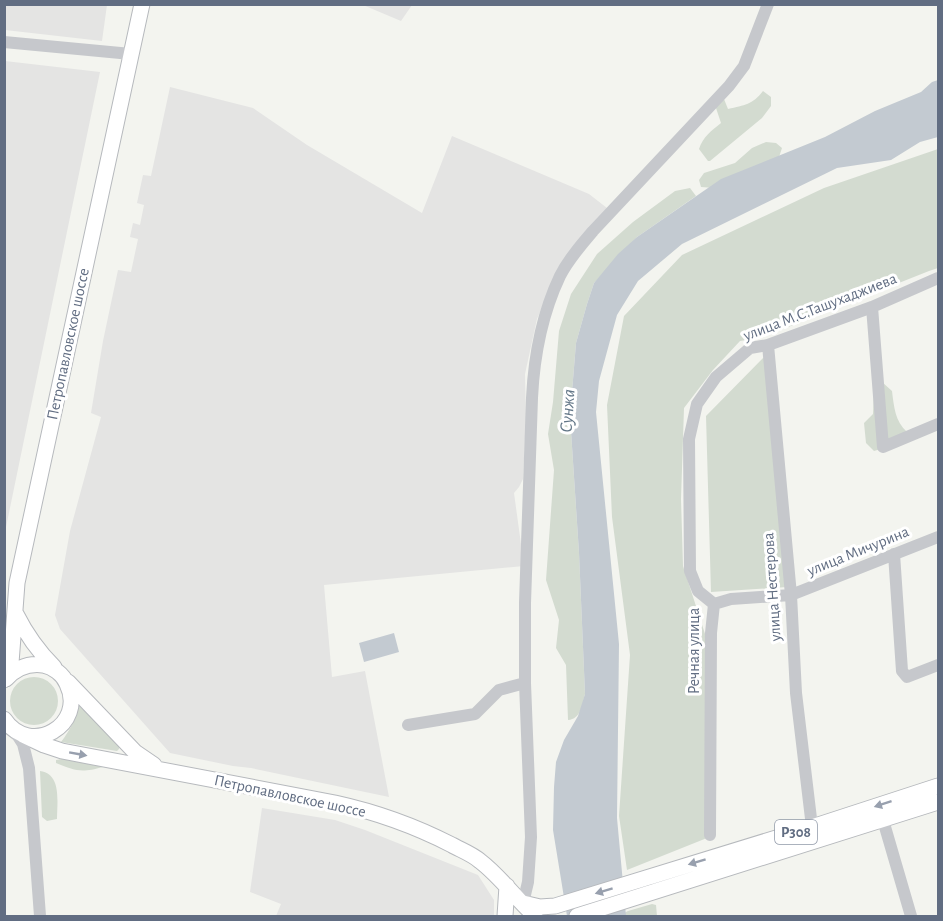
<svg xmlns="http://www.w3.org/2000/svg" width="943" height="921" viewBox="0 0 943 921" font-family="'Alegreya Sans',sans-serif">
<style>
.built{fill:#e4e4e3}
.green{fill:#d3dbd0}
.water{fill:#c3cad1}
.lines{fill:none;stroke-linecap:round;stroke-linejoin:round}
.major-casing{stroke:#b6b9bd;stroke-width:17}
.minor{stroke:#c6c8cc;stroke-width:12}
.major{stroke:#fff;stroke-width:15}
.oneway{fill:#98a0ae}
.labels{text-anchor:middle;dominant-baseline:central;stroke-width:6;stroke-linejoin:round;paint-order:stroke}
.shield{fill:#fff;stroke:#9099a8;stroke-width:1.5}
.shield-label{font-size:15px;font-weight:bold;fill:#616d82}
.street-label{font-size:16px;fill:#616d82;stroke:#fff}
.water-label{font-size:18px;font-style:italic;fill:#627687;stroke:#fff}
</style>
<rect width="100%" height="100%" fill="#f3f4ef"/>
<path class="built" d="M 5,4 L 107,5 L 102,41 L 5,30 Z
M 363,5 L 412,4 L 412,5 L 401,21 Z
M 5,61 L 100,72 L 5,532 L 4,61 Z
M 170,87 L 253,108 L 307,145 L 422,213 L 452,136 L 589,194 L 607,208 L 559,268 L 537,319 L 525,374 L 526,418 L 523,479 L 519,487 L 514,493 L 524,566 L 324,585 L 332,677 L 365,671 L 389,797 L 251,768 L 233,766 L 170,753 L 60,629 L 55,615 L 70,531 L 101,417 L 91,413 L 103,341 L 118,270 L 131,272 L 138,239 L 130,237 L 133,223 L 140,225 L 144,205 L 137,203 L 143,175 L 151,176 Z
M 262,808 L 335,820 L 365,830 L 478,875 L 494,900 L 494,916 L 276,916 L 281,904 L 250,892 Z"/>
<path class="green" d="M 763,91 L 771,97 L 771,106 L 762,118 L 710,161 L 708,161 L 699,149 C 703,137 711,131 721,123 L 715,105 L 724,99 L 728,109 C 745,105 752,105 763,91 Z
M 766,142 L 776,143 L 782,148 L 779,157 L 714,188 L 701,187 L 699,180 L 704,173 L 735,163 L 752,148 Z
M 938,149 L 938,268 L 929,271 L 763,337 L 740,341 L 713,370 L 684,408 L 681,499 L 683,566 L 706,637 L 712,836 L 627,870 L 619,816 L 630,655 L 612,517 L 607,405 L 624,316 L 682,255 L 824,188 Z
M 690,188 L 696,196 L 637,237 L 594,283 L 587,304 L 576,343 L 570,416 L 579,553 L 585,694 C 582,705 581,719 568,720 L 566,665 L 556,648 L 559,620 L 546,580 L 554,470 L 548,434 L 553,402 L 559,331 L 571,294 L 597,254 L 633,222 L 675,191 Z
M 768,353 L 787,587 L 711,592 L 706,416 Z
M 882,382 L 892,391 C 894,407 895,421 907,432 L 904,442 L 874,451 L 866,443 L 864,423 L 873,414 L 874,389 Z
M10 701a24 24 0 1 1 48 0a24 24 0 1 1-48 0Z
M 78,700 L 120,745 L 119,749 L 117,751 L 61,742 C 71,729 77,717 78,700 Z
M 62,759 L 103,767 C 81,773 76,771 56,763 L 56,760 Z
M 40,771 C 62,774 57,802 57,819 L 47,821 L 42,817 Z
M 652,904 L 656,905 L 657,916 L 624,916 L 624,913 L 628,911 Z"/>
<path class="water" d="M 938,80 L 938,137 L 920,142 L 891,160 L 837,168 L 682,244 L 638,281 L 617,315 L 599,381 L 596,412 L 619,644 L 617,818 L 626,916 L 567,916 L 553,830 L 554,787 L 556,762 L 564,740 L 578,716 L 585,694 L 579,553 L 570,416 L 576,343 L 587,304 L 594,283 L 618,254 L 637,237 L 721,179 L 825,137 L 875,111 L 921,92 L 932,82 Z
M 394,633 L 399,652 L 364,662 L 359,643 Z"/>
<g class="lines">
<defs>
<path id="major" d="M 16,614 C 26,634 38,651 54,667
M 4,680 L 11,663 L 17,583 L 142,4
M 68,682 L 135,752 L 154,765
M 4,719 C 30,758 87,725 67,684 C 63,674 53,667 43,665 C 28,663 16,668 6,679
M 23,735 L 44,745 L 62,751 L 335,803 C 376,812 415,826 452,845 C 461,850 472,854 480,861 C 501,877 516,899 535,916
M 523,903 L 540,907 L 555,906 L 812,827 L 938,786
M 505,916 L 507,886
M 577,916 L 938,802"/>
</defs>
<use href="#major" class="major-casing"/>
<path class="minor" d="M 4,42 L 131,54
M 872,307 L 883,447 L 938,424
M 768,345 L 791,595 L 796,693 L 812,827
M 894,554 L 902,671 L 907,677 L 938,665
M 714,604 L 731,599 L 791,595 L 938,537
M 408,725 L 475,714 L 499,690 L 525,683
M 14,730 L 23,744 L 29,768 L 40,916
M 883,820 L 911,916
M 710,835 L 711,633 L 714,604 L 698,591 L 690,571 L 689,439 L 697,404 L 716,377 L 750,348 L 768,345 L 872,307 L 938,278
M 523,903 L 528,882 L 531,837 L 525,683 L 525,603 L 532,398 C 534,356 542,314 560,276 C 568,260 581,245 593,231 L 729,86 L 744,66 L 768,4"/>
<use href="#major" class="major"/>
</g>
<defs><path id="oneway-solid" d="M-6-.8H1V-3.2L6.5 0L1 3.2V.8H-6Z" transform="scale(1.5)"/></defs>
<g class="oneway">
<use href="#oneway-solid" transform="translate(78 754) rotate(10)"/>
<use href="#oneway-solid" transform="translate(883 804) rotate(162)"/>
<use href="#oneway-solid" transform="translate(697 862) rotate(163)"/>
<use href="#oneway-solid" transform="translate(604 891) rotate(163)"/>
</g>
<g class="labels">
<rect class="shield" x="775" y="820" width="42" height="24" rx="4.5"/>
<g class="shield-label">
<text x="796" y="832">P308</text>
</g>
<g class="street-label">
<text transform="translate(820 307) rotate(-21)">улица М.С.Ташухаджиева</text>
<text transform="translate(68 344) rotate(-78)">Петропавловское шоссе</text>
<text transform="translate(858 551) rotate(-22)">улица Мичурина</text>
<text transform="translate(772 587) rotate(-94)">улица Нестерова</text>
<text transform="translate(694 651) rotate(-90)">Речная улица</text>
<text transform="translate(290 796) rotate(12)">Петропавловское шоссе</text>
</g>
<g class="water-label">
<text transform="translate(568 411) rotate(-86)">Сунжа</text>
</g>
</g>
<rect width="943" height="921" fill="none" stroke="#616d82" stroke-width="12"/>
</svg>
